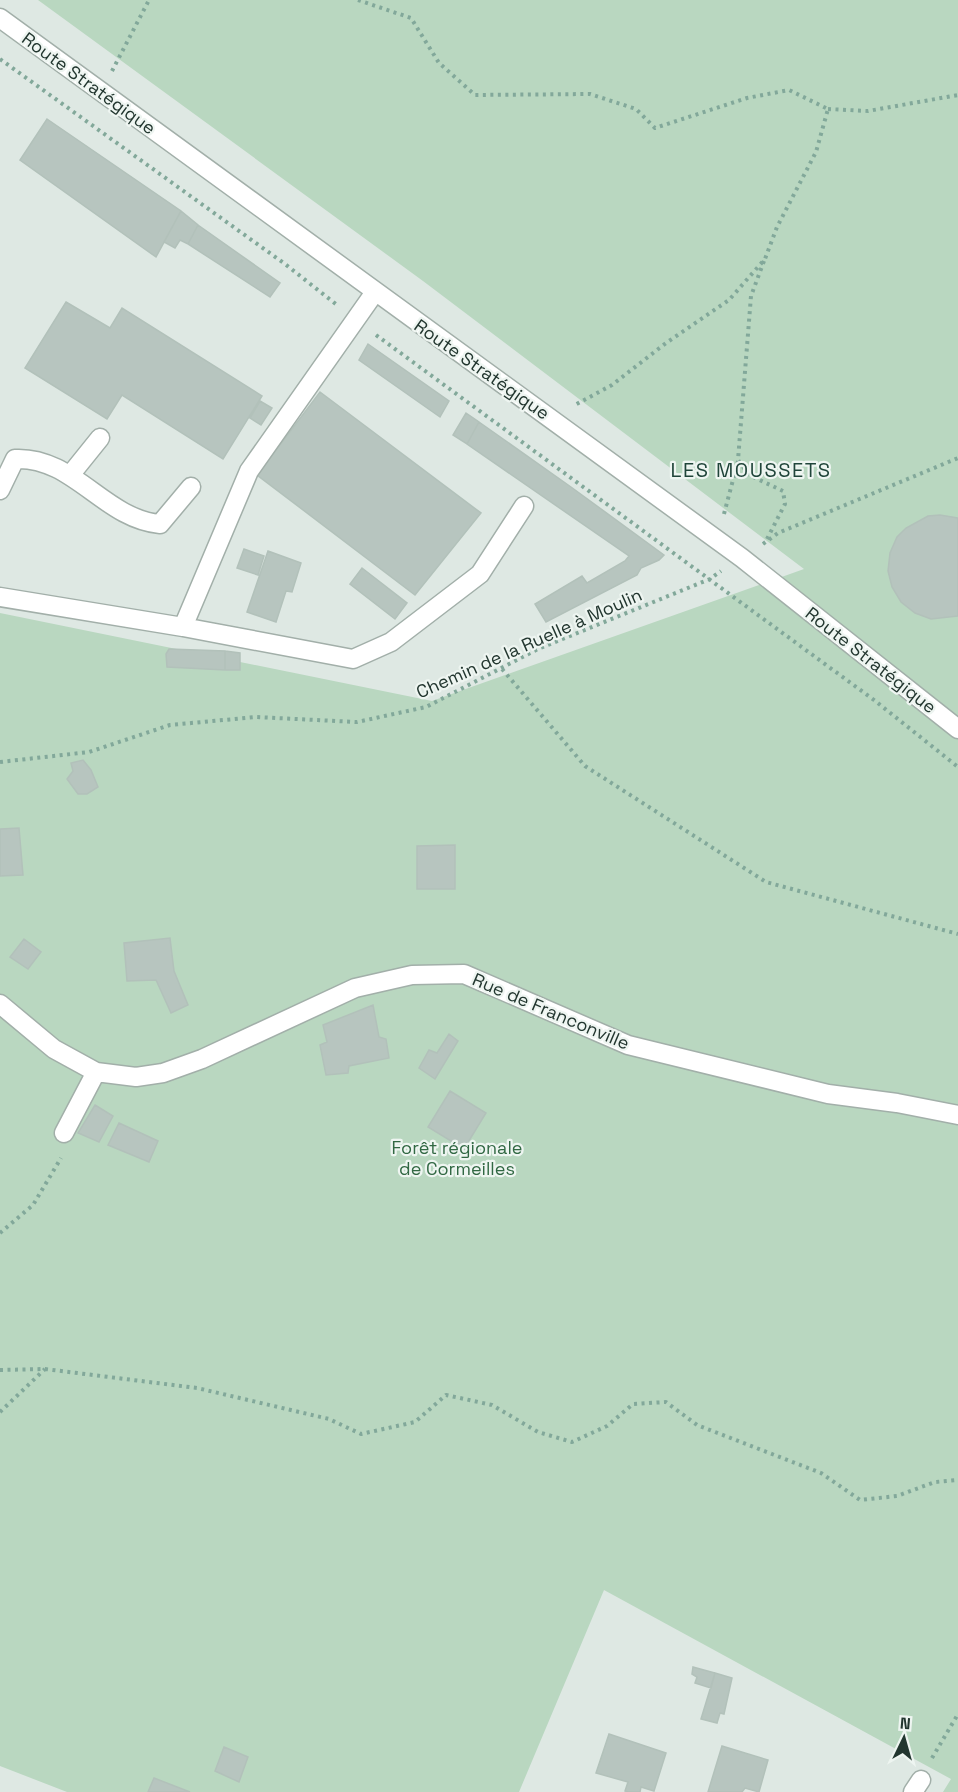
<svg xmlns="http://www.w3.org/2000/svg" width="958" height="1792" viewBox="0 0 958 1792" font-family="'Space Grotesk',sans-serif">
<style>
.green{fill:#b9d7c0}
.building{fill:#b7c5bf;stroke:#b2c1ba;stroke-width:1.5}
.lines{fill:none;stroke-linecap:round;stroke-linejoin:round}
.minor-casing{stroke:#a2afa9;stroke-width:21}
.path{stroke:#82a89a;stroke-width:4;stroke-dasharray:3 4.5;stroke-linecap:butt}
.minor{stroke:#fff;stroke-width:18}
.labels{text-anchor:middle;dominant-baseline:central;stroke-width:4.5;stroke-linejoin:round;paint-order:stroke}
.street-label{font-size:18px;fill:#22362f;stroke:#eef5f1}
.park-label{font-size:18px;fill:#316843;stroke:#eef5f1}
.neighbourhood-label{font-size:20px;letter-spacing:1.5px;fill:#20453a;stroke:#eef5f1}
</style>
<rect width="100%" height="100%" fill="#dee8e3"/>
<path class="green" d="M 38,0 L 958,0 L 958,1792 L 943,1792 L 951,1779 L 604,1590 L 519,1792 L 67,1792 L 0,1766 L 0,613 L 432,701 L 804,569 L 423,281 Z"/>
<path class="building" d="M 47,119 L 181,211 L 156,257 L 20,160 Z
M 181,211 L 198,225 L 188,244 L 180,240 L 175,248 L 164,242 Z
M 198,225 L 280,283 L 270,297 L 188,244 Z
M 66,302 L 110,328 L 122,308 L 262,396 L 223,459 L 122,395 L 107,419 L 25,368 Z
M 368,344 L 449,401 L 440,417 L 359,360 Z
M 320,392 L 481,513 L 415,595 L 257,475 Z
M 260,401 L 272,408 L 261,425 L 250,418 Z
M 466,413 L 479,422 L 467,444 L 453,435 Z
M 479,422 L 571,487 L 664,555 L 659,560 L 641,568 L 637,575 L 546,622 L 535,604 L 582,576 L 587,583 L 625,561 L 629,556 L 467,444 Z
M 940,515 L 958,518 L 958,616 L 931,619 L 915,613 L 901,602 L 892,587 L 888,571 L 890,553 L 897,537 L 906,528 L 928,516 Z
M 244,549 L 264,556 L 258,575 L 237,568 Z
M 268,551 L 301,563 L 292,592 L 286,591 L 276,622 L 247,612 Z
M 362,568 L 407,603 L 395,619 L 350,584 Z
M 169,649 L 225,651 L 225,670 L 167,667 L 166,654 Z
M 225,651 L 240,653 L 240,670 L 225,670 Z
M 83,760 L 91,770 L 98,787 L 87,794 L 78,794 L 67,779 L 73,771 L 71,763 Z
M 19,828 L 23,875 L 0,876 L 0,829 Z
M 455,845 L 455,889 L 417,889 L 417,846 Z
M 170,938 L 174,971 L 188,1005 L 171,1013 L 156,980 L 127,981 L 124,943 Z
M 24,939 L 41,952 L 28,969 L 10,957 Z
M 373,1005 L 379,1037 L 386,1039 L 389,1058 L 349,1066 L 348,1073 L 326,1075 L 320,1045 L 327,1042 L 323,1025 Z
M 449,1034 L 458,1041 L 435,1079 L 419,1068 L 429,1050 L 437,1053 Z
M 450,1091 L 486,1113 L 464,1149 L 428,1127 Z
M 95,1105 L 113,1116 L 99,1142 L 78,1133 Z
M 119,1123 L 158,1141 L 149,1162 L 108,1145 Z
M 693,1667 L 715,1673 L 711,1688 L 695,1683 L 697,1677 L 692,1674 Z
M 715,1673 L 732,1678 L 724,1714 L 720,1713 L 717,1723 L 701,1719 Z
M 609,1734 L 666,1753 L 654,1791 L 641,1787 L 640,1792 L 628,1792 L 625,1791 L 628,1782 L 596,1773 Z
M 722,1746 L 768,1760 L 759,1792 L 745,1788 L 742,1792 L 708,1792 Z
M 224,1747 L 248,1757 L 239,1782 L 215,1771 Z
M 154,1778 L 190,1792 L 148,1792 Z"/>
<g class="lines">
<defs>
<path id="minor" d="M 0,18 L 742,558 L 958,729
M 71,474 L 100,438
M 0,490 L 15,459 C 73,456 104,519 160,524 L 191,487
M 0,597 L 183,627 L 249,471 L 375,292
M 183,627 L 353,659 L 391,642 L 480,574 L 524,506
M 0,1004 L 54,1049 L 96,1072 L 136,1077 L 163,1073 L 202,1059 L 355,988 L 412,975 L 464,974 L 628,1045 L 828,1094 L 897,1103 L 958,1115
M 64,1133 L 96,1072
M 913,1792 L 921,1780"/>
</defs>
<use href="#minor" class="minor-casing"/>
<path class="path" d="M 358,0 L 411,18 L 439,63 L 475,95 L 590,94 L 636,109 L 655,128 L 747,98 L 789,90 L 828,109 L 816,152 L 777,227 L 765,259 L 729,300 L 666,343 L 612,385 L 573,406
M 0,59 L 285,264 L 337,305
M 112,71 L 149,0
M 828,109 L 868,111 L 958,95
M 764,261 L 751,296 L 738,460 L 749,475 L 783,491 L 785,504 L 767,539
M 376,335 L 874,700 L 958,767
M 724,514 L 738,461
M 763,544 L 778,533 L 958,458
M 502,669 L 585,766 L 766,882 L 958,934
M 0,762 L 89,752 L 170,725 L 256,717 L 357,722 L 426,707 L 538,649 L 710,579 L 721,571
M 0,1233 L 33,1205 L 61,1158
M 0,1370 L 45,1369 L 197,1388 L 329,1419 L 361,1434 L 415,1422 L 446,1395 L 492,1405 L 538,1432 L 572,1442 L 607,1426 L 633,1404 L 666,1402 L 697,1425 L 821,1473 L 860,1500 L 897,1496 L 935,1482 L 958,1480
M 0,1412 L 45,1369
M 932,1758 L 958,1714"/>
<use href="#minor" class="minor"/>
</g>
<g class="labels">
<g class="street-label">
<text transform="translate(89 83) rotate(36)">Route Stratégique</text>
<text transform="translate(482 369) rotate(35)">Route Stratégique</text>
<text transform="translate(529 643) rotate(-24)">Chemin de la Ruelle à Moulin</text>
<text transform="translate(871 660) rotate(38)">Route Stratégique</text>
<text transform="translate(551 1011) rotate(23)">Rue de Franconville</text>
</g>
<g class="park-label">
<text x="457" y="1147">Forêt régionale<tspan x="457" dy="21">de Cormeilles</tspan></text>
</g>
<g class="neighbourhood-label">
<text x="751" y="470">LES MOUSSETS</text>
</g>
</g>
<g transform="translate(904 1738) rotate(5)" stroke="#eef5f1" stroke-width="4.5" paint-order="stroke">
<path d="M0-4.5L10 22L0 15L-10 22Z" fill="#22362f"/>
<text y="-9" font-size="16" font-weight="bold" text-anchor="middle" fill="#22362f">N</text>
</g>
</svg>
